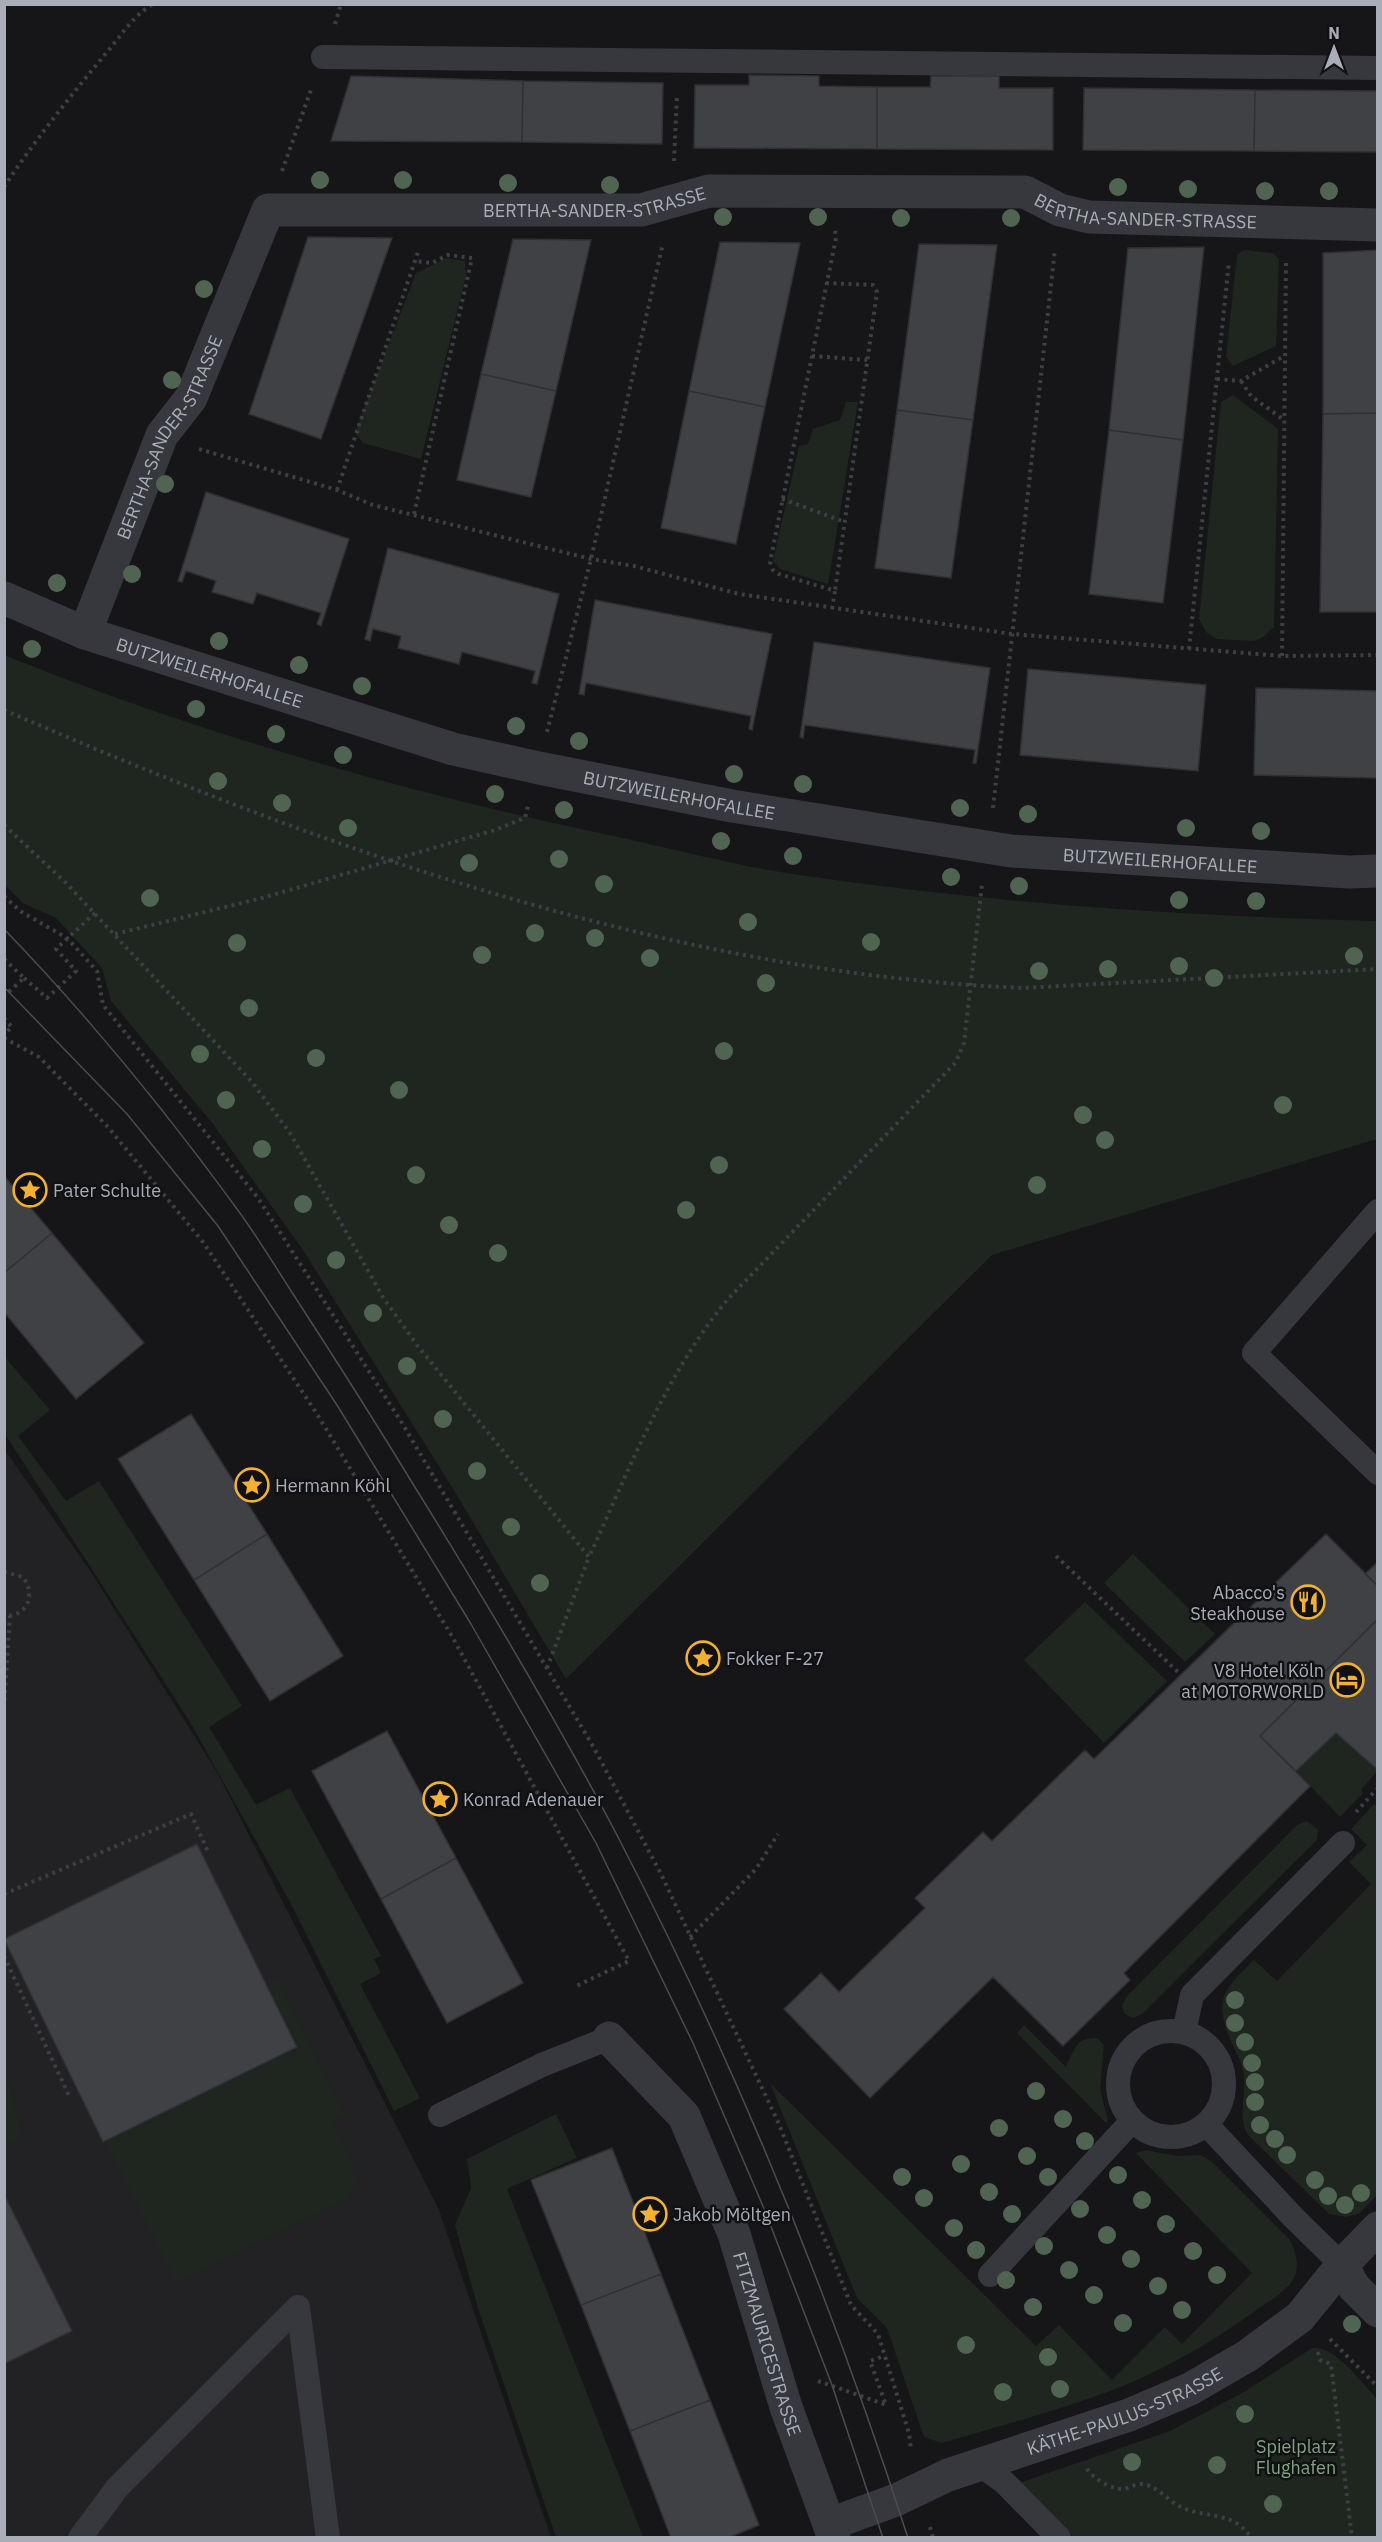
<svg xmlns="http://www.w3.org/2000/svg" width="1382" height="2542" viewBox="0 0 1382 2542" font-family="'IBM Plex Sans',sans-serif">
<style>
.built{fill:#222225}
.green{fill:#1e261f}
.building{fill:#404145;stroke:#303034;stroke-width:1.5}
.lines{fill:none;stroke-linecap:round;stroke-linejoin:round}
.path{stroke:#3d3f44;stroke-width:4;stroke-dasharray:3 4.5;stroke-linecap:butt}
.service{stroke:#37383d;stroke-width:24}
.minor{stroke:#37383d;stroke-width:33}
.tram{stroke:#4a4c52;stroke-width:1.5}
.tree{fill:#506452}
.labels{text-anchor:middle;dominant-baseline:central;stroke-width:5;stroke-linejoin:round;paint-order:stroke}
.street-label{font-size:18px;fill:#a8adb8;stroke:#111113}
.poi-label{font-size:18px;fill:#a8adb8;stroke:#111113;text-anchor:start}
.park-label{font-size:18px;fill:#7fa381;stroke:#111113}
</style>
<rect width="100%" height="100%" fill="#161618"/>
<path class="built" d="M 4,1449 L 89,1569 L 217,1772 L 439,2210 L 551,2537 L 5,2537 Z"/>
<path class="green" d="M 1244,250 L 1273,253 L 1279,259 L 1276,346 L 1233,366 L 1226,357 L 1237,255 Z
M 447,258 L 465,261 L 466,275 L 421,459 L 363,443 L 355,432 L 416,273 Z
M 1233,395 L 1278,429 L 1274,627 L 1262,638 L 1253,641 L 1217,639 L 1206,632 L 1199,619 L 1221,402 Z
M 846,402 L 858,402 L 828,584 L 780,569 L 773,561 L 799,446 L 808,444 L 813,429 L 840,420 Z
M 4,655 C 205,736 415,795 627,839 C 682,851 738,866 793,874 C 987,903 1182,916 1377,921 L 1377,1139 L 992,1255 L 566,1679 L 455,1492 L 303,1250 L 213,1124 L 111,1001 L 102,968 L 56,918 L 23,903 L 5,885 Z
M 5,1357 L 50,1410 L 18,1436 L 66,1501 L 99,1481 L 242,1706 L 209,1727 L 256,1805 L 290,1788 L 381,1956 L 374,1959 L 381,1973 L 360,1984 L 420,2098 L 394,2111 L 291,1904 L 190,1722 L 5,1434 Z
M 1133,1554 L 1215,1634 L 1185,1662 L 1104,1583 Z
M 1085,1602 L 1167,1681 L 1104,1743 L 1024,1660 Z
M 1336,1733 L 1378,1770 L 1361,1790 L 1363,1793 L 1340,1817 L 1296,1771 Z
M 1374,1804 L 1378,1807 L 1377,2195 L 1360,2213 L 1347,2217 L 1329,2214 L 1248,2135 C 1236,2114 1248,2095 1243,2071 C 1241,2060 1235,2051 1231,2041 C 1213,1999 1224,1989 1254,1960 L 1277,1981 L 1371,1884 L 1349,1862 L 1367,1845 L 1351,1829 Z
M 1307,1821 L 1318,1830 L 1317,1840 L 1142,2014 L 1133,2018 L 1124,2013 L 1122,2005 L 1127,1996 L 1297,1825 Z
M 277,1978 L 345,2115 L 331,2122 C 341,2144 372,2184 342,2202 L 176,2282 L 106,2142 L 300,2048 L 267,1983 Z
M 1024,2025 L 1066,2067 C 1074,2050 1076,2037 1097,2038 L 1104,2045 L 1100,2090 L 1108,2120 L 1106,2123 L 1017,2033 Z
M 4,2066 L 20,2126 L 16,2141 L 7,2144 Z
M 770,2083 L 1036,2346 L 1059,2325 L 1112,2380 L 1165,2327 L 1182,2344 L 1252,2273 L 1136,2153 L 1146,2150 L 1176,2156 L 1201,2155 L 1211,2161 L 1289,2239 C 1296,2251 1300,2265 1294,2278 C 1286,2293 1265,2303 1252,2313 C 1209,2344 1162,2371 1113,2390 C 1057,2411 999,2426 942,2443 L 924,2437 L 887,2328 L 857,2298 Z
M 556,2114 L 577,2158 L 507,2189 L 643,2537 L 556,2537 L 477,2305 L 455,2225 L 471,2188 L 467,2159 Z
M 1312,2348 C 1335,2345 1362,2383 1377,2399 L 1377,2537 L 1074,2537 L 1019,2483 L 1170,2431 L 1244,2392 Z"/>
<path class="building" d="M 749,75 L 819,76 L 819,86 L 877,87 L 877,149 L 694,148 L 695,85 L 749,85 Z
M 351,76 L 523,81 L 522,142 L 331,141 Z
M 931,76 L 999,76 L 999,88 L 1053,88 L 1053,150 L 877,149 L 877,87 L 930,87 Z
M 523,81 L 663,83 L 662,144 L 522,142 Z
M 1084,88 L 1255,90 L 1254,151 L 1083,150 Z
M 1255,90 L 1378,91 L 1378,152 L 1254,151 Z
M 308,237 L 392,238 L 321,439 L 249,414 Z
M 513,239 L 591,240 L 556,391 L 481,374 Z
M 720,242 L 800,243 L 765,407 L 689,391 Z
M 919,244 L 997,245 L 973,420 L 897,410 Z
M 1204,247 L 1183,440 L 1109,430 L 1128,248 Z
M 1378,250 L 1378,413 L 1323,414 L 1323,253 Z
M 481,374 L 556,391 L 531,497 L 457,480 Z
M 689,391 L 765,407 L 736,544 L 661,528 Z
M 897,410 L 973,420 L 951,578 L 875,568 Z
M 1378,413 L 1378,612 L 1320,612 L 1323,414 Z
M 1109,430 L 1183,440 L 1163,603 L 1089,594 Z
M 206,492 L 349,539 L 321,626 L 317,624 L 321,613 L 257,593 L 253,604 L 212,592 L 216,581 L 186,571 L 182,582 L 178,581 Z
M 388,548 L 559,594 L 537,684 L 532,683 L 535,671 L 462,652 L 459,664 L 398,648 L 401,636 L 373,629 L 370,641 L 365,639 Z
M 595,600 L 772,634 L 752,730 L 749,729 L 751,716 L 586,683 L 584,695 L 579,694 Z
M 814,642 L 990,668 L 976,763 L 973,763 L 975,750 L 805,725 L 803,738 L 800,737 Z
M 1028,669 L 1206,685 L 1198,771 L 1020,755 Z
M 1256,688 L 1378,691 L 1378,778 L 1254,775 Z
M 4,1176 L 52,1233 L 4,1273 Z
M 52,1233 L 144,1343 L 76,1399 L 4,1312 L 4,1273 Z
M 191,1414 L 267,1534 L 194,1580 L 118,1459 Z
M 267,1534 L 343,1656 L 270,1701 L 194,1580 Z
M 1326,1534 L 1378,1586 L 1378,1619 L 1260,1736 L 1310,1786 L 1124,1973 L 1130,1980 L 1063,2046 L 993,1977 L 870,2098 L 784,2009 L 821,1973 L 839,1992 L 925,1908 L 915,1898 L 983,1832 L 992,1841 L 1085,1750 L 1094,1759 Z
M 1378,1562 L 1378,1586 L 1365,1574 Z
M 1378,1619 L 1378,1770 L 1336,1733 L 1296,1771 L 1260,1736 Z
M 387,1731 L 456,1858 L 381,1899 L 312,1771 Z
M 197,1844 L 297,2047 L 103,2142 L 4,1939 Z
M 456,1858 L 523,1983 L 447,2023 L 381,1899 Z
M 612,2148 L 661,2274 L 581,2305 L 531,2180 Z
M 4,2194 L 72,2331 L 4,2364 Z
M 661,2274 L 710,2400 L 630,2431 L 581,2305 Z
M 710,2400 L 759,2525 L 728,2538 L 671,2538 L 630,2431 Z"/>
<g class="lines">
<path class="path" d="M 335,24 L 341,4
M 674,161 L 677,94
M 282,171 L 312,87
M 4,187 C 35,140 72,94 108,51 C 122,34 134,15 153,4
M 826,283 L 873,285 L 877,292 L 835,591
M 812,356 L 867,360
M 1217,379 L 1241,381 L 1284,356
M 1241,381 L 1251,396 L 1284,420
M 199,449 L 337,490 L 373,505 L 591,559 L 634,566 L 739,594 L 1012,634 L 1282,656 L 1378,655
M 337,490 L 419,249
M 782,499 L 845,522
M 414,514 L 472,258 L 448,255 L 432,263 L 415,261
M 832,609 L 835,591 L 779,574 L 773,570 L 770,562 L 836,238 L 835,230
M 1189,649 L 1229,261
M 1282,656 L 1286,261
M 4,710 C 327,850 669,973 1023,988 L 1378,969
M 547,732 L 591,559 L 663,243
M 993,808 L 1055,249
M 4,825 L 66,883 L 252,1082 L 290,1133 L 384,1299 L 417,1345 L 589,1557 C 629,1470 666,1373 728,1299 L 956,1062 L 964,1043 L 982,884
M 4,896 L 20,911 L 67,938 L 97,971 L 103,1005 L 258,1198 L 402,1423 L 594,1748 L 661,1874 L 779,2124 L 851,2305 L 878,2334 L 909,2433 L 911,2449
M 115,934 L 262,898 L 495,830 L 525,818 L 528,806
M 4,959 L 24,978 L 4,996
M 24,978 L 47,998 L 76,971 L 56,949 L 95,913
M 4,1018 L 12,1027 L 4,1034
M 4,1038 L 39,1057 L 107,1126 L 203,1242 L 317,1414 L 453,1638 L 629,1961 L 574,1987
M 1056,1556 L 1180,1674
M 4,1572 L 23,1577 C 36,1595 28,1616 4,1616
M 547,1668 L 589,1557
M 4,1708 L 10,1616
M 1356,1812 L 1378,1788
M 4,1894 L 191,1814 L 209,1854
M 690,1937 L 756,1869 L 778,1834
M 4,1956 L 70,2098
M 1330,2339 L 1378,2387
M 1318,2352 L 1320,2360 L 1331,2364 L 1352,2538
M 818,2381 L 886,2405 L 870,2361 L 884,2356
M 1087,2469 C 1094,2479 1110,2489 1123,2489 C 1128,2489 1134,2484 1141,2484 C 1154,2484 1166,2498 1177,2505 C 1204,2520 1233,2509 1251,2538
M 930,2527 L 933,2538"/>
<path class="service" d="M 323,57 L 1378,68
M 1378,1211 L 1254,1353 L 1378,1473
M1118 2084a53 53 0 1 1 106 0a53 53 0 1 1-106 0Z
M 1184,2032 L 1192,1995 L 1343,1843
M 440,2115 L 542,2065 L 609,2038
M 1206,2124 L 1293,2217 L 1342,2265
M 990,2275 L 1132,2121
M 298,2307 L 328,2538
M 978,2464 L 1004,2482 L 1059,2538
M 80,2538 L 117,2488 L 298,2307"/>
<g class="minor">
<path id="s1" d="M 4,598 L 85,633 L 453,749 L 539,768 L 732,806 L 1011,851 L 1349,872 L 1378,871"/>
<path id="s2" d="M 85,633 L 162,435 L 191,398 L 268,210 L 641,210 L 709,191 L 1025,192 L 1060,210 L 1089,217 L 1378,225"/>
<path id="s3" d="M 609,2038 L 684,2116 L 734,2234 L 786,2407 L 834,2538"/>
<path d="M 1342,2265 L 1354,2287 L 1378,2311"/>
<path id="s4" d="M 830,2524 L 896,2500 L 948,2475 L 1129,2415 L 1190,2389 L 1247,2356 L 1300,2317 L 1342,2265 L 1378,2228"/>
</g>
<path class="tram" d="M 4,929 C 88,1016 165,1110 237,1209 C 257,1236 275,1266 293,1294 C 334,1357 374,1420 413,1484 C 485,1600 556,1718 619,1839 C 735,2063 831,2298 908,2538
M 4,987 L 127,1114 L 218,1226 L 337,1405 L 471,1624 L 596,1843 L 693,2043 L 765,2211 L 832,2385 L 883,2538"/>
</g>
<g class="tree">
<circle cx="320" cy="180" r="9"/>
<circle cx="403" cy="180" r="9"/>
<circle cx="508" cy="183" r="9"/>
<circle cx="610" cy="185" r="9"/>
<circle cx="1118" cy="187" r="9"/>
<circle cx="1188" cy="189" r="9"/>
<circle cx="1265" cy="191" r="9"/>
<circle cx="1329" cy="191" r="9"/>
<circle cx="723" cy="217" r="9"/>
<circle cx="818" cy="217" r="9"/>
<circle cx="901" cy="218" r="9"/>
<circle cx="1011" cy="218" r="9"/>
<circle cx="204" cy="289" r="9"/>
<circle cx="172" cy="380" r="9"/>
<circle cx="165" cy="484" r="9"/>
<circle cx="132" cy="574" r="9"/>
<circle cx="57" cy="583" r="9"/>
<circle cx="219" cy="641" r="9"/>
<circle cx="32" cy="649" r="9"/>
<circle cx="299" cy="665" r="9"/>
<circle cx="362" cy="686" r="9"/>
<circle cx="196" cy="709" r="9"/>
<circle cx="516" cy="726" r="9"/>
<circle cx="276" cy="734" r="9"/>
<circle cx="579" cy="741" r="9"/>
<circle cx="343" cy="755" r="9"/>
<circle cx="734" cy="774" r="9"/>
<circle cx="218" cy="781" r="9"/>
<circle cx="803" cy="784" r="9"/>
<circle cx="495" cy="794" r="9"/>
<circle cx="282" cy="803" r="9"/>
<circle cx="960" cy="808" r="9"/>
<circle cx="564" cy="810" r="9"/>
<circle cx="1028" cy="814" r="9"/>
<circle cx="348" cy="828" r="9"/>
<circle cx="1186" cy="828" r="9"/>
<circle cx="1261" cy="831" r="9"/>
<circle cx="721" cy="841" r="9"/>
<circle cx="793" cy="856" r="9"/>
<circle cx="559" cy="859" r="9"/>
<circle cx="469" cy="863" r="9"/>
<circle cx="951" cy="877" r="9"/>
<circle cx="604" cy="884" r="9"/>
<circle cx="1019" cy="886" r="9"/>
<circle cx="150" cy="898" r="9"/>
<circle cx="1179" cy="900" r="9"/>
<circle cx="1256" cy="901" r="9"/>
<circle cx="748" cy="922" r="9"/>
<circle cx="535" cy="933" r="9"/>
<circle cx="595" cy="938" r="9"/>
<circle cx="871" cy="942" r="9"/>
<circle cx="237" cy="943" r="9"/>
<circle cx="482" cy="955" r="9"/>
<circle cx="1354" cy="956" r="9"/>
<circle cx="650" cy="958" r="9"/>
<circle cx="1179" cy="966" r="9"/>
<circle cx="1108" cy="969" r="9"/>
<circle cx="1039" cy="971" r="9"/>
<circle cx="1214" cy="978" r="9"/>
<circle cx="766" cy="983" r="9"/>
<circle cx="249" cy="1008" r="9"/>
<circle cx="724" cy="1051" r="9"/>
<circle cx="200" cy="1054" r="9"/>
<circle cx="316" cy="1058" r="9"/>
<circle cx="399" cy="1090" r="9"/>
<circle cx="226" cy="1100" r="9"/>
<circle cx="1283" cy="1105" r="9"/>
<circle cx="1083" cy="1115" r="9"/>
<circle cx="1105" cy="1140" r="9"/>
<circle cx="262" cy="1149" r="9"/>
<circle cx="719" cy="1165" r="9"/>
<circle cx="416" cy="1175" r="9"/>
<circle cx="1037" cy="1185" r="9"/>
<circle cx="303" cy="1204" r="9"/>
<circle cx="686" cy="1210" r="9"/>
<circle cx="449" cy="1225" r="9"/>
<circle cx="498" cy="1253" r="9"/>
<circle cx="336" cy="1260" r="9"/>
<circle cx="373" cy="1313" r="9"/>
<circle cx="407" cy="1366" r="9"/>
<circle cx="443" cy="1419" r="9"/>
<circle cx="477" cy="1471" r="9"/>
<circle cx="511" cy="1527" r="9"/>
<circle cx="540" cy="1583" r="9"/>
<circle cx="1235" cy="2000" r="9"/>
<circle cx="1235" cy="2023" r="9"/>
<circle cx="1245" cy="2042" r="9"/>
<circle cx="1252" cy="2063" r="9"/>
<circle cx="1255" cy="2082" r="9"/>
<circle cx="1036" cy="2091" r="9"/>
<circle cx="1255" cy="2102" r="9"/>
<circle cx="1063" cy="2119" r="9"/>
<circle cx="1260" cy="2125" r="9"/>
<circle cx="999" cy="2128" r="9"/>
<circle cx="1275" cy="2139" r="9"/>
<circle cx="1085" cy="2141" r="9"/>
<circle cx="1287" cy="2155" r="9"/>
<circle cx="1027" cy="2156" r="9"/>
<circle cx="961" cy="2164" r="9"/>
<circle cx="1118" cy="2175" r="9"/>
<circle cx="902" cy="2177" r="9"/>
<circle cx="1048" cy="2177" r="9"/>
<circle cx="1315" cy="2180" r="9"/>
<circle cx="989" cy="2192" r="9"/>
<circle cx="1361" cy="2193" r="9"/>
<circle cx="1328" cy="2196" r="9"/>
<circle cx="924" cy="2198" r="9"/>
<circle cx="1142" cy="2200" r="9"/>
<circle cx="1345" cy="2205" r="9"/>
<circle cx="1080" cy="2209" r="9"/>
<circle cx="1012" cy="2214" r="9"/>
<circle cx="1166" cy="2224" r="9"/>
<circle cx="954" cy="2228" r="9"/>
<circle cx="1107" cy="2235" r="9"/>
<circle cx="1044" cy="2246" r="9"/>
<circle cx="976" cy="2250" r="9"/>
<circle cx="1193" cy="2251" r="9"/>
<circle cx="1131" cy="2259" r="9"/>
<circle cx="1069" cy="2270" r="9"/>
<circle cx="1217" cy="2275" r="9"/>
<circle cx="1006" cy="2280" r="9"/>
<circle cx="1158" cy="2286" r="9"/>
<circle cx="1094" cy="2295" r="9"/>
<circle cx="1033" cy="2307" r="9"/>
<circle cx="1182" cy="2310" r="9"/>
<circle cx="1123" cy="2323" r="9"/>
<circle cx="1352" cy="2324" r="9"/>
<circle cx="966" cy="2345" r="9"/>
<circle cx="1048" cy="2357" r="9"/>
<circle cx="1060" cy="2389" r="9"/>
<circle cx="1003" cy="2392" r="9"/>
<circle cx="1245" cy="2414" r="9"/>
<circle cx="1132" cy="2462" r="9"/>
<circle cx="1217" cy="2465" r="9"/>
<circle cx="1273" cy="2504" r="9"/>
</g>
<defs>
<symbol id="sight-ring" viewBox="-11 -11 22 22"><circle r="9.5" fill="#111113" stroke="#f2b134" stroke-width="1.5"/><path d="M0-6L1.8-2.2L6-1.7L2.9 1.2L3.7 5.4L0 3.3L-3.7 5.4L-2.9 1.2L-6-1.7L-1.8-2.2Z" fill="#f2b134"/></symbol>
<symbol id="restaurant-ring" viewBox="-11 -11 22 22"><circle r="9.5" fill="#111113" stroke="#f2b134" stroke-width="1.5"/><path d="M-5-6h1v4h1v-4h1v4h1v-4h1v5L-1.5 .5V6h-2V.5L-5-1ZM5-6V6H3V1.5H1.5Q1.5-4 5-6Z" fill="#f2b134"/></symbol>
<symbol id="hotel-ring" viewBox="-11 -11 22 22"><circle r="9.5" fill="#111113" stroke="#f2b134" stroke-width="1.5"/><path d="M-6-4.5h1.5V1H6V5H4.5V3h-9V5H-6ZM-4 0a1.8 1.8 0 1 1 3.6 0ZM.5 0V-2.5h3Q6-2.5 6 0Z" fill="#f2b134"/></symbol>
</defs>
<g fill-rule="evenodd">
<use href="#sight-ring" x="11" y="1171" width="38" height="38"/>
<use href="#sight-ring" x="233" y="1466" width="38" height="38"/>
<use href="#restaurant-ring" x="1289" y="1583" width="38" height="38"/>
<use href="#sight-ring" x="684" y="1639" width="38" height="38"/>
<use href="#hotel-ring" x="1328" y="1661" width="38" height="38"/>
<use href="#sight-ring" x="421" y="1780" width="38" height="38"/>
<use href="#sight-ring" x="631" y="2195" width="38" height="38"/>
</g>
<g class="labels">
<g class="street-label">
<text stroke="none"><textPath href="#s2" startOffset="790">BERTHA-SANDER-STRASSE</textPath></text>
<text stroke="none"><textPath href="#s2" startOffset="1347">BERTHA-SANDER-STRASSE</textPath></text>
<text stroke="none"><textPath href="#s2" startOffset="214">BERTHA-SANDER-STRASSE</textPath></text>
<text stroke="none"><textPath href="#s1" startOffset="219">BUTZWEILERHOFALLEE</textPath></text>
<text stroke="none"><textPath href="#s1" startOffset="705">BUTZWEILERHOFALLEE</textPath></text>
<text stroke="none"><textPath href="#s1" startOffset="1191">BUTZWEILERHOFALLEE</textPath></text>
<text stroke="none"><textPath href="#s3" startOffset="351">FITZMAURICESTRASSE</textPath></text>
<text stroke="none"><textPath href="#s4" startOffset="316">KÄTHE-PAULUS-STRASSE</textPath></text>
</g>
<g class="poi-label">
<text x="53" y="1190">Pater Schulte</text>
<text x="275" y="1485">Hermann Köhl</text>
<text x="1285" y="1592" text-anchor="end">Abacco's<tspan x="1285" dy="21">Steakhouse</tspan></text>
<text x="726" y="1658">Fokker F-27</text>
<text x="1324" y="1670" text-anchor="end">V8 Hotel Köln<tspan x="1324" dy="21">at MOTORWORLD</tspan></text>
<text x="463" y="1799">Konrad Adenauer</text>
<text x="673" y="2214">Jakob Möltgen</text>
</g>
<g class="park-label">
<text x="1296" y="2446">Spielplatz<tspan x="1296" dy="21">Flughafen</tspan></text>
</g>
</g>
<rect width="1382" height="2542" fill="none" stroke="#a8adb8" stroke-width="12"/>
<g transform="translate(1334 48)" stroke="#111113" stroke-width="4.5" paint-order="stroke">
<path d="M0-4.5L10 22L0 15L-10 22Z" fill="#a8adb8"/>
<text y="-9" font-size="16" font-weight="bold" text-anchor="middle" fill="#a8adb8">N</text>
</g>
</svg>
